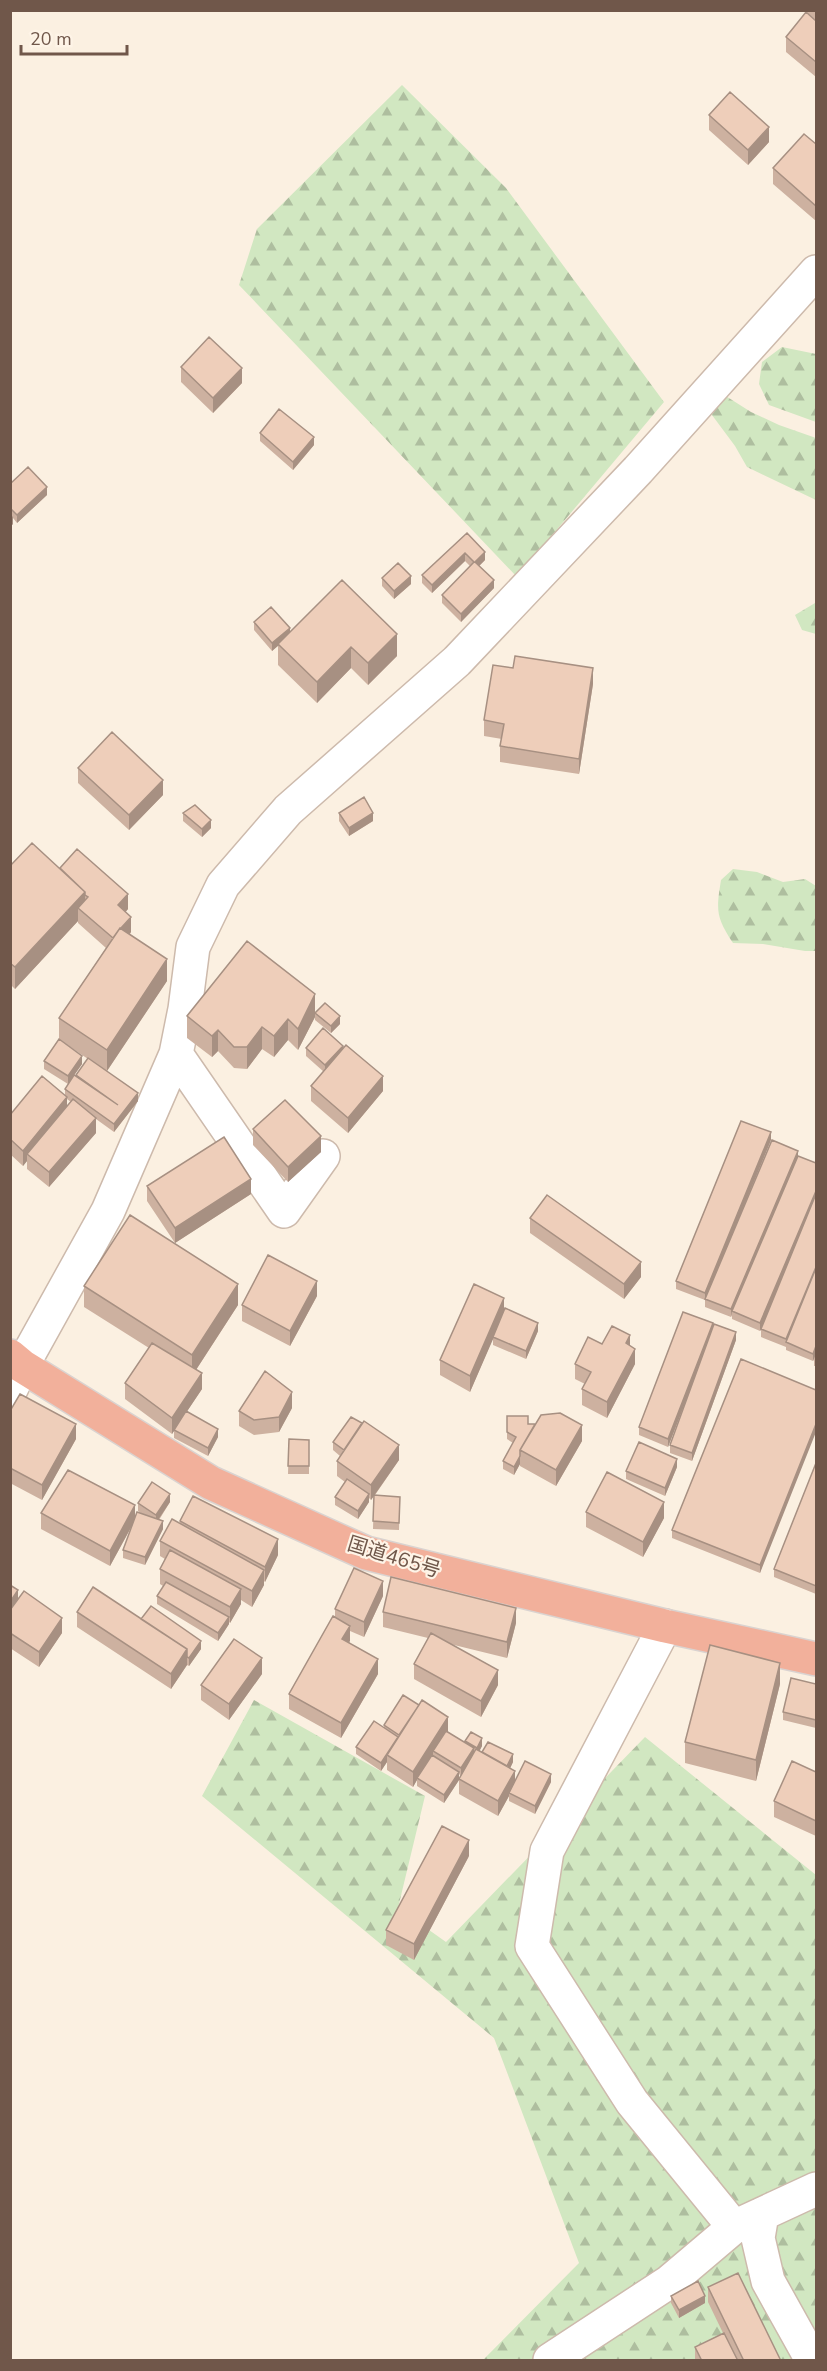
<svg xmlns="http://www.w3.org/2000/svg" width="827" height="2371" viewBox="0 0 827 2371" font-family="'Nunito Sans','Noto Sans JP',sans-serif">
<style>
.forest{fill:url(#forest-firs)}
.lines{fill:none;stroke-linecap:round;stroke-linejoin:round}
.minor-casing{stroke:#cdbaac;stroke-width:36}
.highway-casing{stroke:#dad3d0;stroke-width:36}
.minor{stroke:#fff;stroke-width:33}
.highway{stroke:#f2b09b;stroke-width:33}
.wall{fill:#cdb1a0;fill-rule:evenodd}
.shaded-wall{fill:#a79082}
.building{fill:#eeceba;stroke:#a79082;stroke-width:1.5}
.labels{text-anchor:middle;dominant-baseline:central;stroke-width:4.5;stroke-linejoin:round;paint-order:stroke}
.street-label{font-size:20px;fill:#70574a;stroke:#fef4e7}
</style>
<defs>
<pattern id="forest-firs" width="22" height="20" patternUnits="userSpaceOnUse" patternTransform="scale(1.5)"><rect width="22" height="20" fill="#d1e7c1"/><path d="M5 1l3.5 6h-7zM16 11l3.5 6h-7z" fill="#aebe9f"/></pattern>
</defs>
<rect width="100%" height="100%" fill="#fbf0e1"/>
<path class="forest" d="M 402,85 L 506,188 L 664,402 L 517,577 L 239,285 L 257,229 Z
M 782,347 L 816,354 L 816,422 L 769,405 L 759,384 L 762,362 Z
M 721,393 L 751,412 L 779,425 L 816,438 L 816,500 L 747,467 L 735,446 L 709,411 Z
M 816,598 L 816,634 L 802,630 L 795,615 L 815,603 Z
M 733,869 L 757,872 L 783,882 L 805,879 L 816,886 L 816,951 L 805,951 L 763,944 L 733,943 C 716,917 716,911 721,880 Z
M 254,1700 L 425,1796 L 398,1908 L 446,1942 L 645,1737 L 816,1875 L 816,2360 L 483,2360 L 579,2263 L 494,2038 L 202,1796 Z"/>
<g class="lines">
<defs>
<path id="minor" d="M 176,1054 L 284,1211 L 323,1156
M 10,1391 L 22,1366 L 108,1211 L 176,1054 L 185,1009 L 193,947 L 223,885 L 288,810 L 457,661 L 638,470 L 816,272
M 665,1626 L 547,1851 L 532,1946 L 632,2102 L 734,2227
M 762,2214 L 758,2238 L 768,2281 L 812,2360
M 550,2360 L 669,2282 L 734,2227 L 816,2189"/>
<path id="highway" d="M 10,1356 L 22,1366 L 211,1483 L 366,1553 L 665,1626 L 816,1659"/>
</defs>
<use href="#minor" class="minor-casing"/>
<use href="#highway" class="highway-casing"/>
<use href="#minor" class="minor"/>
<use href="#highway" class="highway"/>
</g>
<path class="wall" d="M 802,10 L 816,10 L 816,77 L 786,52 L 786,37 L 806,13 Z
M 709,115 L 769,142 L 748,165 L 709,130 Z
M 816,144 L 816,221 L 773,184 L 773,168 Z
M 181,367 L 242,383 L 213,413 L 181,382 Z
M 260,433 L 314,445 L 293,470 L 260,441 Z
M 10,484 L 47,495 L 17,523 L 13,518 L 13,524 L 10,527 Z
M 467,533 L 485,560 L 479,566 L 494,588 L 461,622 L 442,603 L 442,595 L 470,566 L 465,561 L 432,593 L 422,583 L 422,575 Z
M 382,578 L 411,584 L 394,599 L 382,586 Z
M 254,622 L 290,633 L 397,656 L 368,685 L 351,668 L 317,703 L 278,665 L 278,645 L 272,651 L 254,630 Z
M 593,684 L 579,774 L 500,762 L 500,746 L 502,739 L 484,736 L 484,720 Z
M 78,768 L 163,795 L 129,830 L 78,783 Z
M 183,813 L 211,828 L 202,837 L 183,821 Z
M 339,813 L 373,821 L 349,836 L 339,821 Z
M 10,866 L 60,868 L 128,909 L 125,912 L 131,932 L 130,934 L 167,981 L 107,1071 L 138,1101 L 114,1132 L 96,1119 L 96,1133 L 49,1187 L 27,1169 L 27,1161 L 23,1166 L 10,1154 L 10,1115 L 65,1095 L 65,1089 L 76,1077 L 76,1075 L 88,1059 L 63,1042 L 82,1064 L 68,1084 L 44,1069 L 44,1061 L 59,1039 L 59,1018 L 106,948 L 78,923 L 78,921 L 15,989 L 10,984 ZM 67,1099 L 71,1102 L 67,1107 Z
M 315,1012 L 340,1024 L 331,1033 L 315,1020 L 315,1017 L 298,1050 L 288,1040 L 274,1057 L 262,1049 L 247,1069 L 234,1068 L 218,1051 L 212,1057 L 187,1038 L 187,1016 Z
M 306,1048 L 343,1049 L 383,1091 L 348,1133 L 311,1101 L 311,1086 L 324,1072 L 306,1056 Z
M 253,1129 L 321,1152 L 288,1182 L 253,1145 Z
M 771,1140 L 738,1221 L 798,1156 L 816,1163 L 816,1366 L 814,1366 L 814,1359 L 813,1361 L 786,1350 L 786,1346 L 786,1347 L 761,1337 L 761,1330 L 760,1331 L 732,1319 L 732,1315 L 731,1317 L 705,1307 L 705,1300 L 676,1289 L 676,1281 Z
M 147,1186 L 251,1194 L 175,1243 L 147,1201 Z
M 530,1218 L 641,1277 L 624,1299 L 530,1233 Z
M 84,1286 L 238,1305 L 196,1370 L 202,1389 L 187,1411 L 218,1437 L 208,1456 L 174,1438 L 174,1431 L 172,1434 L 125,1399 L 125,1383 L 149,1348 L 84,1307 Z
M 317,1296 L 290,1346 L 242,1321 L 242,1305 Z
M 504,1312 L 538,1331 L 526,1359 L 493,1345 L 493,1338 L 470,1392 L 440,1375 L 440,1360 Z
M 713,1328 L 736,1340 L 692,1461 L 670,1453 L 670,1445 L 692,1385 L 668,1447 L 639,1435 L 639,1427 Z
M 602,1344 L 630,1346 L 635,1364 L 607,1418 L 582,1405 L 582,1389 L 585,1384 L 575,1379 L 575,1364 Z
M 816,1390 L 760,1573 L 672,1538 L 672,1530 Z
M 292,1408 L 279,1432 L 254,1435 L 239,1426 L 239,1411 Z
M 10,1411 L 76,1439 L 42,1500 L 10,1483 Z
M 507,1416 L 528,1424 L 582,1441 L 556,1486 L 520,1466 L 520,1464 L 514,1475 L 503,1469 L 503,1461 L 513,1443 L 507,1439 Z
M 289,1439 L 309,1440 L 309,1474 L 288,1474 Z
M 333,1442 L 399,1460 L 375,1495 L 400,1497 L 399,1530 L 373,1529 L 374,1496 L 371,1500 L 369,1498 L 369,1502 L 358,1519 L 335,1505 L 335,1497 L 345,1482 L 337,1476 L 337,1461 L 340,1456 L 333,1450 Z
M 816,1463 L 816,1594 L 774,1577 L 774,1569 Z
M 677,1467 L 665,1496 L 626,1479 L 626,1471 Z
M 170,1502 L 159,1520 L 163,1529 L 145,1565 L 123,1558 L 123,1550 L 133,1524 L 110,1566 L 41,1529 L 41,1513 L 135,1519 L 142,1514 L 138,1511 L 138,1503 Z
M 586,1512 L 664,1518 L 643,1557 L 586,1527 Z
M 180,1521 L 278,1555 L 265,1582 L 264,1581 L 264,1585 L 252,1607 L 241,1600 L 241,1604 L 230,1623 L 229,1622 L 229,1624 L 218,1641 L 157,1604 L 157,1596 L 163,1586 L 160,1584 L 160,1569 L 165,1559 L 160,1556 L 160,1541 L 180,1523 Z
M 10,1585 L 18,1599 L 62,1633 L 39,1667 L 10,1648 Z
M 383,1596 L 364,1637 L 350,1631 L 349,1642 L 378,1674 L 341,1738 L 289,1709 L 289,1694 L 335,1617 L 335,1609 Z
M 77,1612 L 141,1619 L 201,1649 L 189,1666 L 187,1665 L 171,1689 L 77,1627 Z
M 383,1612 L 516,1623 L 507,1658 L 450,1644 L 498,1685 L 481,1717 L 414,1679 L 414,1664 L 428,1638 L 383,1627 Z
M 262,1674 L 229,1720 L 201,1700 L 201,1685 Z
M 780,1684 L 756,1781 L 685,1763 L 685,1742 Z
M 816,1684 L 816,1728 L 783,1720 L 783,1712 Z
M 384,1725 L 448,1733 L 465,1743 L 465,1741 L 482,1746 L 479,1751 L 482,1752 L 513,1762 L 510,1768 L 515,1781 L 551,1782 L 535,1814 L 509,1801 L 509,1796 L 498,1816 L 459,1794 L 459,1779 L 461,1776 L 459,1774 L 459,1780 L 444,1803 L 417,1786 L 417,1780 L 413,1787 L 387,1770 L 387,1762 L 381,1771 L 356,1754 L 356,1747 L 384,1727 Z
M 816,1772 L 816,1836 L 774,1817 L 774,1801 Z
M 469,1856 L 414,1960 L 386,1945 L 386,1930 Z
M 708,2287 L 781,2361 L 695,2361 L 695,2347 L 723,2333 L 708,2302 Z
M 671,2296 L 705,2303 L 679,2318 L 671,2303 Z"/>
<path class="shaded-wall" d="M 769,127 L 769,142 L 748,165 L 748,150 Z
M 242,368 L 242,383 L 213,413 L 213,398 Z
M 314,437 L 314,445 L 293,470 L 293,462 Z
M 47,487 L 47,495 L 17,523 L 17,515 Z
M 13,516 L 13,524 L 10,527 L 10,519 Z
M 485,552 L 485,560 L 475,570 L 475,562 Z
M 465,553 L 465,561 L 432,593 L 432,585 Z
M 411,576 L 411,584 L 394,599 L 394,591 Z
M 494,580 L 494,588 L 461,622 L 461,614 Z
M 290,628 L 290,636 L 272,651 L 272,643 Z
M 397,634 L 397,656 L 368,685 L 368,663 Z
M 351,647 L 351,668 L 317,703 L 317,682 Z
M 593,668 L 593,684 L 579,774 L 579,759 Z
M 163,780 L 163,795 L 129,830 L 129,815 Z
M 373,813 L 373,821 L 349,836 L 349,828 Z
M 211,820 L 211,828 L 202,837 L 202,829 Z
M 85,892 L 85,914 L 78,908 L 78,921 L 15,989 L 15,967 Z
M 128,894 L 128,909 L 118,921 L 118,905 Z
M 131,917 L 131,932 L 113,954 L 113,938 Z
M 167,959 L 167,981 L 107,1071 L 107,1050 Z
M 315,994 L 315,1017 L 298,1050 L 298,1029 Z
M 340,1016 L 340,1024 L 331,1033 L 331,1026 Z
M 288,1019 L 288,1040 L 274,1057 L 274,1036 Z
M 262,1027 L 262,1049 L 247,1069 L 247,1047 Z
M 218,1030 L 218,1051 L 212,1057 L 212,1036 Z
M 343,1046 L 343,1054 L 325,1073 L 325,1065 Z
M 82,1056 L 82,1064 L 68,1084 L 68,1076 Z
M 383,1076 L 383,1091 L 348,1133 L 348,1118 Z
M 138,1093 L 138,1101 L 114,1132 L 114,1124 Z
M 67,1097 L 67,1112 L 27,1154 L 27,1161 L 23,1166 L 23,1151 Z
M 96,1118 L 96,1133 L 49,1187 L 49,1172 Z
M 771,1132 L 771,1140 L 705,1301 L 705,1293 Z
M 321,1136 L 321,1152 L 288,1182 L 288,1167 Z
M 798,1151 L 798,1159 L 732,1311 L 731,1317 L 731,1309 Z
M 251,1179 L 251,1194 L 175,1243 L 175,1228 Z
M 816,1191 L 816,1199 L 760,1331 L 760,1323 Z
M 641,1262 L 641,1277 L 624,1299 L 624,1284 Z
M 816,1267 L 786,1342 L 786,1347 L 786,1339 Z
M 317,1281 L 317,1296 L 290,1346 L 290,1331 Z
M 238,1284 L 238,1305 L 192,1376 L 192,1355 Z
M 504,1298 L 504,1314 L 470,1392 L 470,1376 Z
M 538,1323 L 538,1331 L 526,1359 L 526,1351 Z
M 713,1323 L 713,1331 L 668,1447 L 668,1439 Z
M 736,1332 L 736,1340 L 692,1461 L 692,1453 Z
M 630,1335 L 630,1350 L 626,1343 Z
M 816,1346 L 816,1354 L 813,1361 L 813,1354 Z
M 635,1349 L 635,1364 L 607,1418 L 607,1402 Z
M 202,1373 L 202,1389 L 172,1434 L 172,1418 Z
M 292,1392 L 292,1408 L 279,1432 L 279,1417 Z
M 76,1424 L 76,1439 L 42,1500 L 42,1485 Z
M 816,1424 L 816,1432 L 760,1573 L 760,1565 Z
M 582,1425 L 582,1441 L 556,1486 L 556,1470 Z
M 218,1429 L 218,1437 L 208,1456 L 208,1448 Z
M 399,1445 L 399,1460 L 371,1500 L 371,1485 Z
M 520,1456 L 520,1464 L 514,1475 L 514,1467 Z
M 677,1459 L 677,1467 L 665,1496 L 665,1488 Z
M 170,1494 L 170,1502 L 156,1523 L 156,1515 Z
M 369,1494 L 369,1502 L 358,1519 L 358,1511 Z
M 664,1502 L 664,1518 L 643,1557 L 643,1542 Z
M 135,1505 L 135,1520 L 110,1566 L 110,1551 Z
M 163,1521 L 163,1529 L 145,1565 L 145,1557 Z
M 278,1539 L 278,1555 L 265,1582 L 265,1567 Z
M 264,1570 L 264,1585 L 252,1607 L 252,1591 Z
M 383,1581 L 383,1596 L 364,1637 L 364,1622 Z
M 241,1589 L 241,1604 L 230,1623 L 230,1607 Z
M 18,1590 L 18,1606 L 10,1617 L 10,1602 Z
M 516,1608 L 516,1623 L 507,1658 L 507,1642 Z
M 229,1617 L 229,1624 L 218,1641 L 218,1633 Z
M 62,1618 L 62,1633 L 39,1667 L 39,1652 Z
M 350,1626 L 350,1641 L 342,1654 L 342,1639 Z
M 201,1641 L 201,1649 L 189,1666 L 189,1658 Z
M 187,1649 L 187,1665 L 171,1689 L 171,1674 Z
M 262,1658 L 262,1674 L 229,1720 L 229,1704 Z
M 378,1659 L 378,1674 L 341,1738 L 341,1723 Z
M 780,1663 L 780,1684 L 756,1781 L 756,1760 Z
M 498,1670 L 498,1685 L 481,1717 L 481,1701 Z
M 448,1717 L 448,1733 L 433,1751 L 433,1756 L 418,1779 L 417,1778 L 417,1780 L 413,1787 L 413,1772 Z
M 482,1738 L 482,1746 L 477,1756 L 477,1748 Z
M 474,1748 L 474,1756 L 461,1776 L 461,1768 Z
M 513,1754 L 513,1762 L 506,1777 L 506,1769 Z
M 387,1755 L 387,1762 L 381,1771 L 381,1763 Z
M 515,1771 L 515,1786 L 509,1793 L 509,1796 L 498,1816 L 498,1801 Z
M 459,1772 L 459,1780 L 444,1803 L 444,1795 Z
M 551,1774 L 551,1782 L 535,1814 L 535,1806 Z
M 469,1840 L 469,1856 L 414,1960 L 414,1944 Z
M 705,2296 L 705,2303 L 679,2318 L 679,2310 Z"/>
<path class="building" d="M 806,12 L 816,21 L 816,62 L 786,37 Z
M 730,92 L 769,127 L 748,150 L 709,115 Z
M 804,134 L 816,144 L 816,206 L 773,168 Z
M 209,337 L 242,368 L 213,398 L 181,367 Z
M 279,409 L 314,437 L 293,462 L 260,433 Z
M 28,467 L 47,487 L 17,515 L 10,508 L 10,484 Z
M 467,533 L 485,552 L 475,562 L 494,580 L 461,614 L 442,595 L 474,562 L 465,553 L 432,585 L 422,575 Z
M 398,563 L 411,576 L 394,591 L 382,578 Z
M 342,580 L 397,634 L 368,663 L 351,647 L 317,682 L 278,644 Z
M 271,607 L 290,628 L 272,643 L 254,622 Z
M 515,656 L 593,668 L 579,759 L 500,746 L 504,724 L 484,720 L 493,665 L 513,668 Z
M 112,732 L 163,780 L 129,815 L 78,768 Z
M 364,797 L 373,813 L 349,828 L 339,813 Z
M 195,805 L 211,820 L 202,829 L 183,813 Z
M 32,843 L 85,892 L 15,967 L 10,963 L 10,866 Z
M 77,849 L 128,894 L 118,905 L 131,917 L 121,928 L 120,928 L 113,938 L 78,908 L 88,897 L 85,895 L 85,892 L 60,868 Z
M 120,928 L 167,959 L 107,1050 L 59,1018 Z
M 247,941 L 315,994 L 298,1029 L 288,1019 L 274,1036 L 262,1027 L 247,1047 L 234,1047 L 218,1030 L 212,1036 L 187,1016 Z
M 325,1003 L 340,1016 L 331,1026 L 315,1013 Z
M 323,1028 L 343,1046 L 325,1065 L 306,1048 Z
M 59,1039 L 82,1056 L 68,1076 L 44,1061 Z
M 346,1045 L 383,1076 L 348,1118 L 311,1086 Z
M 88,1058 L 138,1093 L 114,1124 L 65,1089 L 74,1075 L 118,1105 L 76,1075 Z
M 42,1076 L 67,1097 L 23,1151 L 10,1139 L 10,1115 Z
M 73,1099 L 96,1118 L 49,1172 L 27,1154 Z
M 285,1100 L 321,1136 L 288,1167 L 253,1129 Z
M 741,1121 L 771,1132 L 705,1293 L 676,1281 Z
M 224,1137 L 251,1179 L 175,1228 L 147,1186 Z
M 772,1140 L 798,1151 L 731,1309 L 705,1299 Z
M 798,1156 L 816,1163 L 816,1191 L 760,1323 L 732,1311 Z
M 816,1194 L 816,1267 L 786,1339 L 761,1329 Z
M 547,1195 L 641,1262 L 624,1284 L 530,1218 Z
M 130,1215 L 238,1284 L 192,1355 L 84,1286 Z
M 268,1255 L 317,1281 L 290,1331 L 242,1305 Z
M 816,1268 L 816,1346 L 813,1354 L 786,1342 Z
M 474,1284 L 504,1298 L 470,1376 L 440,1360 Z
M 505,1308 L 538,1323 L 526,1351 L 493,1337 Z
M 683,1312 L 713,1323 L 668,1439 L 639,1427 Z
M 714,1324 L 736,1332 L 692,1453 L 670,1445 Z
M 612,1326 L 630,1335 L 626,1343 L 635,1349 L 607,1402 L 582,1389 L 591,1372 L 575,1364 L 588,1337 L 602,1344 Z
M 152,1343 L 202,1373 L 172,1418 L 125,1383 Z
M 741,1359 L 816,1390 L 816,1424 L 760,1565 L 672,1530 Z
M 265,1371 L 292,1392 L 279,1417 L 254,1420 L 239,1411 Z
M 20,1394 L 76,1424 L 42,1485 L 10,1468 L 10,1411 Z
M 186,1411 L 218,1429 L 208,1448 L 174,1430 Z
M 560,1413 L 582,1425 L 556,1470 L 520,1450 L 541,1415 Z
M 507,1416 L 528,1416 L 528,1424 L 535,1424 L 520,1450 L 520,1456 L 514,1467 L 503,1461 L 516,1437 L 507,1432 Z
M 351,1417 L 362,1423 L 344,1450 L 333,1442 Z
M 364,1421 L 399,1445 L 371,1485 L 337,1461 Z
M 289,1439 L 309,1440 L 309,1466 L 288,1466 Z
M 639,1442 L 677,1459 L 665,1488 L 626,1471 Z
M 816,1463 L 816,1586 L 774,1569 Z
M 68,1470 L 135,1505 L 110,1551 L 41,1513 Z
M 607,1472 L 664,1502 L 643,1542 L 586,1512 Z
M 347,1479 L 369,1494 L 358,1511 L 335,1497 Z
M 152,1482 L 170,1494 L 156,1515 L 138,1503 Z
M 374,1495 L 400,1497 L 399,1523 L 373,1521 Z
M 193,1496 L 278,1539 L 265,1567 L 180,1521 Z
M 137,1512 L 163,1521 L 145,1557 L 123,1550 Z
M 172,1519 L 264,1570 L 252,1591 L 160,1541 Z
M 170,1550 L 241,1589 L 230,1607 L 160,1569 Z
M 354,1568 L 383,1581 L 364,1622 L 335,1609 Z
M 391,1577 L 516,1608 L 507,1642 L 383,1612 Z
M 166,1582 L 229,1617 L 218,1633 L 157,1596 Z
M 10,1585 L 18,1590 L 10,1602 Z
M 93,1587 L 187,1649 L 171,1674 L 77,1612 Z
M 24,1591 L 62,1618 L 39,1652 L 10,1633 L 10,1610 Z
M 151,1606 L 201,1641 L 189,1658 L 187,1657 L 187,1649 L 141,1619 Z
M 333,1616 L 350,1626 L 342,1639 L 378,1659 L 341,1723 L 289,1694 Z
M 431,1633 L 498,1670 L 481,1701 L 414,1664 Z
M 234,1639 L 262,1658 L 229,1704 L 201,1685 Z
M 710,1645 L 780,1663 L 756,1760 L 685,1742 Z
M 791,1678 L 816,1684 L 816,1720 L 783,1712 Z
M 403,1695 L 419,1705 L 399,1735 L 384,1725 Z
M 422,1700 L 448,1717 L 413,1772 L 387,1755 Z
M 374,1721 L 398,1737 L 381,1763 L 356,1747 Z
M 446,1731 L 474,1748 L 461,1768 L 433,1751 Z
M 471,1732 L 482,1738 L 477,1748 L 465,1741 Z
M 488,1742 L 513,1754 L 507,1766 L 482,1752 Z
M 476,1749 L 515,1771 L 498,1801 L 459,1779 Z
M 432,1755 L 459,1772 L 444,1795 L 417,1778 Z
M 525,1761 L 551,1774 L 535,1806 L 509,1793 Z
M 792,1761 L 816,1772 L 816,1821 L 774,1801 Z
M 442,1826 L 469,1840 L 414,1944 L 386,1930 Z
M 738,2273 L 781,2361 L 744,2361 L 708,2287 Z
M 698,2281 L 705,2296 L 679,2310 L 671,2296 Z
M 724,2333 L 738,2361 L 702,2361 L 695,2347 Z"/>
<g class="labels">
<g class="street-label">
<text transform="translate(394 1557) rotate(17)">国道465号</text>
</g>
</g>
<rect width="827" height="2371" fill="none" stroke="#70574a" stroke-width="24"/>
<path d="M21 45v9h106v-9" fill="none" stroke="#70574a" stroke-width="3"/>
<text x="30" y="45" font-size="18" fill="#70574a" stroke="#fef4e7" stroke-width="4.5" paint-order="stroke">20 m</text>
</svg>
